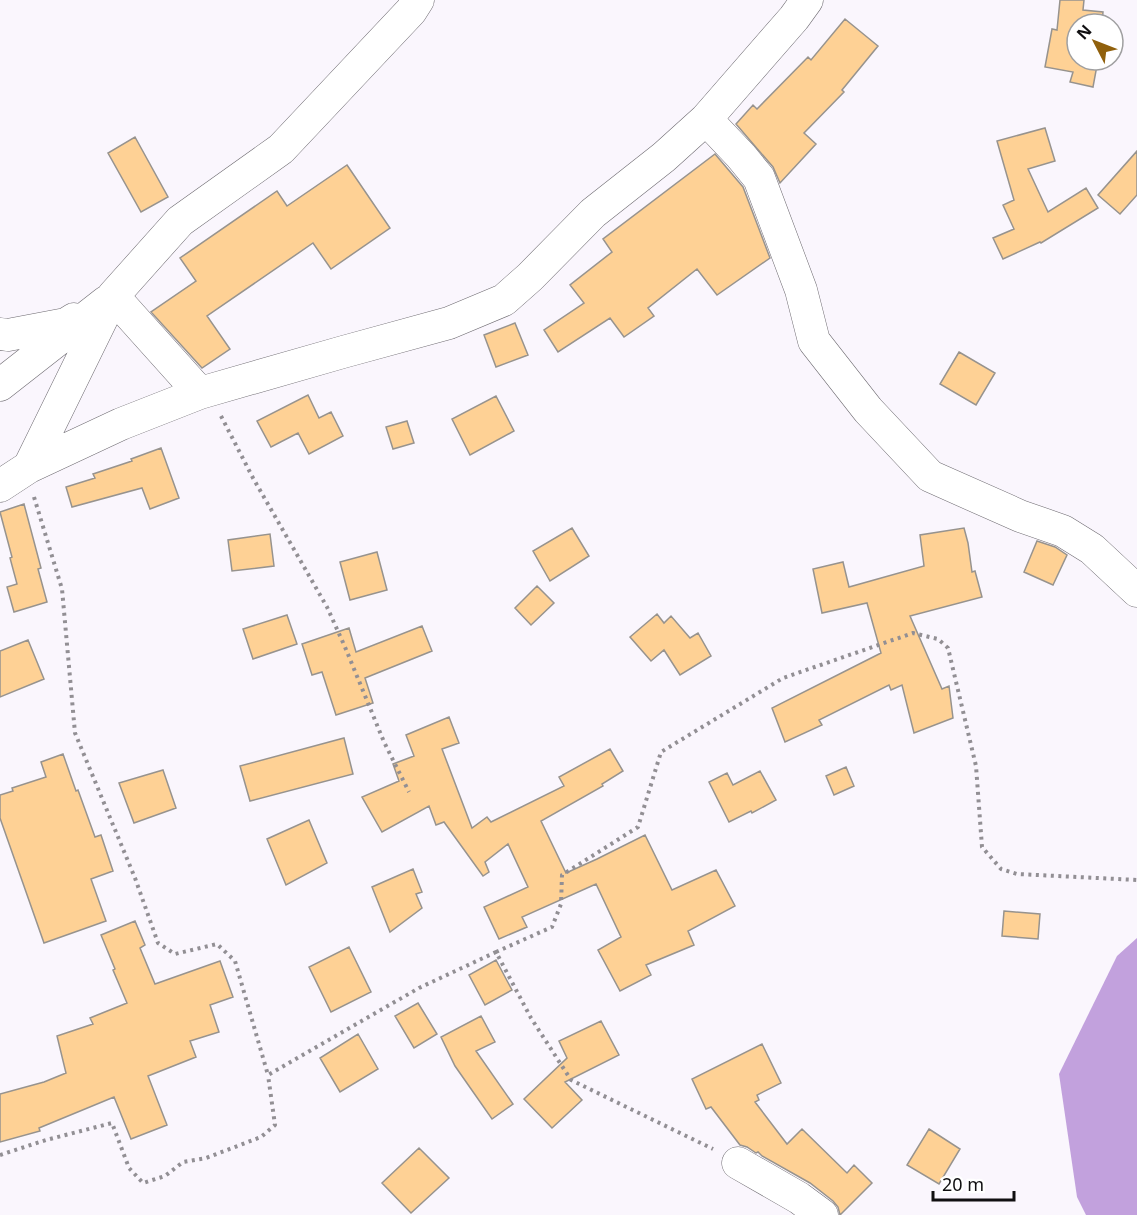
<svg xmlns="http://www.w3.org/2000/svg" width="1137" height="1215" viewBox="0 0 1137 1215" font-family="'Noto Sans',sans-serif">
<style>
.forest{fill:#c2a1dd}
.building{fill:#fed195;stroke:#97938e;stroke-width:1.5}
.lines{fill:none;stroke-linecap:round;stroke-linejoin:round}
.minor-casing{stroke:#6d6a70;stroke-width:33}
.path{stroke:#928f94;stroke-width:4;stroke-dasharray:3 4.5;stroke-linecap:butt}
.minor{stroke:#fff;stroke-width:32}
</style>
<rect width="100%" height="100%" fill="#faf6fd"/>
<path class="forest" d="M 1137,938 L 1137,1215 L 1086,1215 L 1077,1197 L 1059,1074 L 1117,956 Z"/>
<path class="building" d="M 1060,0 L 1084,0 L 1083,10 L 1103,12 L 1102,24 L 1077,24 L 1077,60 L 1098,60 L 1093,87 L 1070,82 L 1073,72 L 1045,67 L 1052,29 L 1057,30 Z
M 845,19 L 878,46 L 842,90 L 844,92 L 804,133 L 816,144 L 780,183 L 773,167 L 736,124 L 753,105 L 757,109 L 808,57 L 811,60 Z
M 1045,128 L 1055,161 L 1028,169 L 1048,212 L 1086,188 L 1098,208 L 1041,243 L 1040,242 L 1003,259 L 993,238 L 1014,229 L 1003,205 L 1014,200 L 997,141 Z
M 135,137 L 168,197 L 141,212 L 108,153 Z
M 1137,151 L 1137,195 L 1120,214 L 1098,195 Z
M 715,154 L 743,187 L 770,258 L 717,295 L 697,269 L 648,308 L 654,316 L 624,337 L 610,318 L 558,352 L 544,330 L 584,303 L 570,285 L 612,252 L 603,239 Z
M 347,165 L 390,228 L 331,269 L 313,243 L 207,316 L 230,349 L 202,368 L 151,312 L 196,281 L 180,258 L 277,191 L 287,206 Z
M 515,323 L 528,355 L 496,367 L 484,335 Z
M 959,352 L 995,373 L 976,405 L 940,384 Z
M 308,395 L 319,418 L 331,412 L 343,436 L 309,454 L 298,433 L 271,447 L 257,421 Z
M 496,396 L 514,431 L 470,455 L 452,419 Z
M 407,421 L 414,443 L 393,449 L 386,427 Z
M 161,448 L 179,498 L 150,509 L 142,488 L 72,507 L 66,487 L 95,478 L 93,474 L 132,461 L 131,459 Z
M 24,504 L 41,568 L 38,569 L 47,602 L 14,612 L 7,587 L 17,584 L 10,558 L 12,557 L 0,512 Z
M 572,528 L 589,556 L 550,581 L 533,551 Z
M 964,528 L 968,543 L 972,572 L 975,571 L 982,597 L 910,616 L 942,689 L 949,686 L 953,718 L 914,733 L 902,685 L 891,690 L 889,685 L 819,720 L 822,725 L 785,742 L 772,708 L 881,653 L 867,603 L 822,613 L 813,569 L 843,562 L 849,587 L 924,566 L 920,535 Z
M 270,534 L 274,566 L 232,571 L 228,540 Z
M 1037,541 L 1055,547 L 1067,555 L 1053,585 L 1024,572 Z
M 377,552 L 387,590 L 350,600 L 340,562 Z
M 537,586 L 554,603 L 531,625 L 515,608 Z
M 657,614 L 664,623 L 671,616 L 690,638 L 698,633 L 711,656 L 680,675 L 664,650 L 651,661 L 630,637 Z
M 287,615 L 297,644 L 253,659 L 243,629 Z
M 422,626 L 432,651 L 365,678 L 373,703 L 336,715 L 322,672 L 312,675 L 302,644 L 349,628 L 356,652 Z
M 28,640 L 44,679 L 0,697 L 0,651 Z
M 449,717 L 459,743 L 442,749 L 472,828 L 487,817 L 491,822 L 564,786 L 559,777 L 610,749 L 623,771 L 602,784 L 603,786 L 541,821 L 566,873 L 597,859 L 645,835 L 672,890 L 716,870 L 735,906 L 688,931 L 694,945 L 646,965 L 651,975 L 620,991 L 598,950 L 621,937 L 596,884 L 522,917 L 527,927 L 499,939 L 484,907 L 528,887 L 508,844 L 485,862 L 489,872 L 483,876 L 444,822 L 436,825 L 429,806 L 382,832 L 362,797 L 399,781 L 393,764 L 414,756 L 406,735 Z
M 344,738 L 353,774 L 250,801 L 240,766 Z
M 63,754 L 76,791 L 78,790 L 95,837 L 101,835 L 113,871 L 91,879 L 106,921 L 44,943 L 0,818 L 0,795 L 13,791 L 12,788 L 46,777 L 41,762 Z
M 846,767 L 854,786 L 834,795 L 826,776 Z
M 163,770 L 176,808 L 134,823 L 119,783 Z
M 760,771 L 776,800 L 752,813 L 751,811 L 729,822 L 709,782 L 727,773 L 733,785 Z
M 309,820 L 327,863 L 286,885 L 267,839 Z
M 413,869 L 422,892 L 416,894 L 422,908 L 390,932 L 372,887 Z
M 1004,911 L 1040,914 L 1038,939 L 1002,936 Z
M 135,921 L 145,945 L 140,948 L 155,984 L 220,961 L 233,997 L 210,1005 L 219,1032 L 190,1041 L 196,1057 L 148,1076 L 167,1125 L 131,1139 L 114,1097 L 39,1128 L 40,1131 L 0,1142 L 0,1094 L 44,1082 L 66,1073 L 57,1036 L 93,1024 L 90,1018 L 127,1003 L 113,970 L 115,969 L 101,935 Z
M 349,947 L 371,992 L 331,1012 L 309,967 Z
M 496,960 L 512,990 L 485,1005 L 469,975 Z
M 418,1003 L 437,1034 L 414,1048 L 395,1016 Z
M 481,1016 L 495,1042 L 476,1051 L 513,1104 L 492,1119 L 455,1066 L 441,1037 Z
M 601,1021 L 619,1055 L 565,1082 L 582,1100 L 552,1128 L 524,1099 L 567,1058 L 559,1041 Z
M 358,1034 L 378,1069 L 340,1092 L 320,1058 Z
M 762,1044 L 781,1083 L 757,1095 L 759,1100 L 755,1102 L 787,1144 L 802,1129 L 847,1173 L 854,1165 L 872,1183 L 840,1215 L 838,1207 L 833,1201 L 810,1183 L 762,1156 L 758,1152 L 756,1153 L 747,1147 L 740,1145 L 711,1107 L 706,1109 L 692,1079 Z
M 929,1129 L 960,1149 L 939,1184 L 907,1165 Z
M 419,1148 L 449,1178 L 411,1213 L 382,1183 Z"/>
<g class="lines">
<defs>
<path id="minor" d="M 706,119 L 741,156 L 759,178 L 801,290 L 814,341 L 868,410 L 930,476 L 1020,516 L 1063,531 L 1092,549 L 1137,591
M 113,296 L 200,393
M 0,334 L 8,335 L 66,324 L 74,319
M 0,385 L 106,302
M 29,467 L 113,296 L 180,221 L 281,149 L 411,11 L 418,0
M 0,486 L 29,467 L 121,424 L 200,393 L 343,352 L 449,323 L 504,300 L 530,277 L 593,213 L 664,157 L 706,119 L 794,18 L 807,0
M 738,1163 L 799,1198 L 822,1215"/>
</defs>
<use href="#minor" class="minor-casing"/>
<path class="path" d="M 221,416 L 253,478 L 327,607 L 345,647 L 384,742 L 409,792
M 34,497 L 62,589 L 75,733 L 135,878 L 158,943 L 175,954 L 217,944 L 235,961 L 268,1075 L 419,988 L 496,952 L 531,1018 L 571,1080 L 713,1149
M 496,952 L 552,927 L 561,904 L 562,875 L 638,827 L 661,752 L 783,678 L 913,633 L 938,639 L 948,648 L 976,766 L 982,847 L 1001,869 L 1017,874 L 1137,880
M 0,1155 L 46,1140 L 112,1123 L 129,1168 L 143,1183 L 165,1176 L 183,1162 L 206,1158 L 261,1137 L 275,1125 L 268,1075"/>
<use href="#minor" class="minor"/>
</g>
<g transform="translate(1095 42) rotate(312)"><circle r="28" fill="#ffffff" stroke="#9f9fa0" stroke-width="1.5"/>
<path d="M0-4.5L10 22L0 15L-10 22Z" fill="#90600c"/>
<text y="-9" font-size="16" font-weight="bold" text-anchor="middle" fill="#100f11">N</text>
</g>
<path d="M933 1191v9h81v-9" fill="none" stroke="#100f11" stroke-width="3"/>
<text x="942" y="1191" font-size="18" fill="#100f11" stroke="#ffffff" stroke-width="4.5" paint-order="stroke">20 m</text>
</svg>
